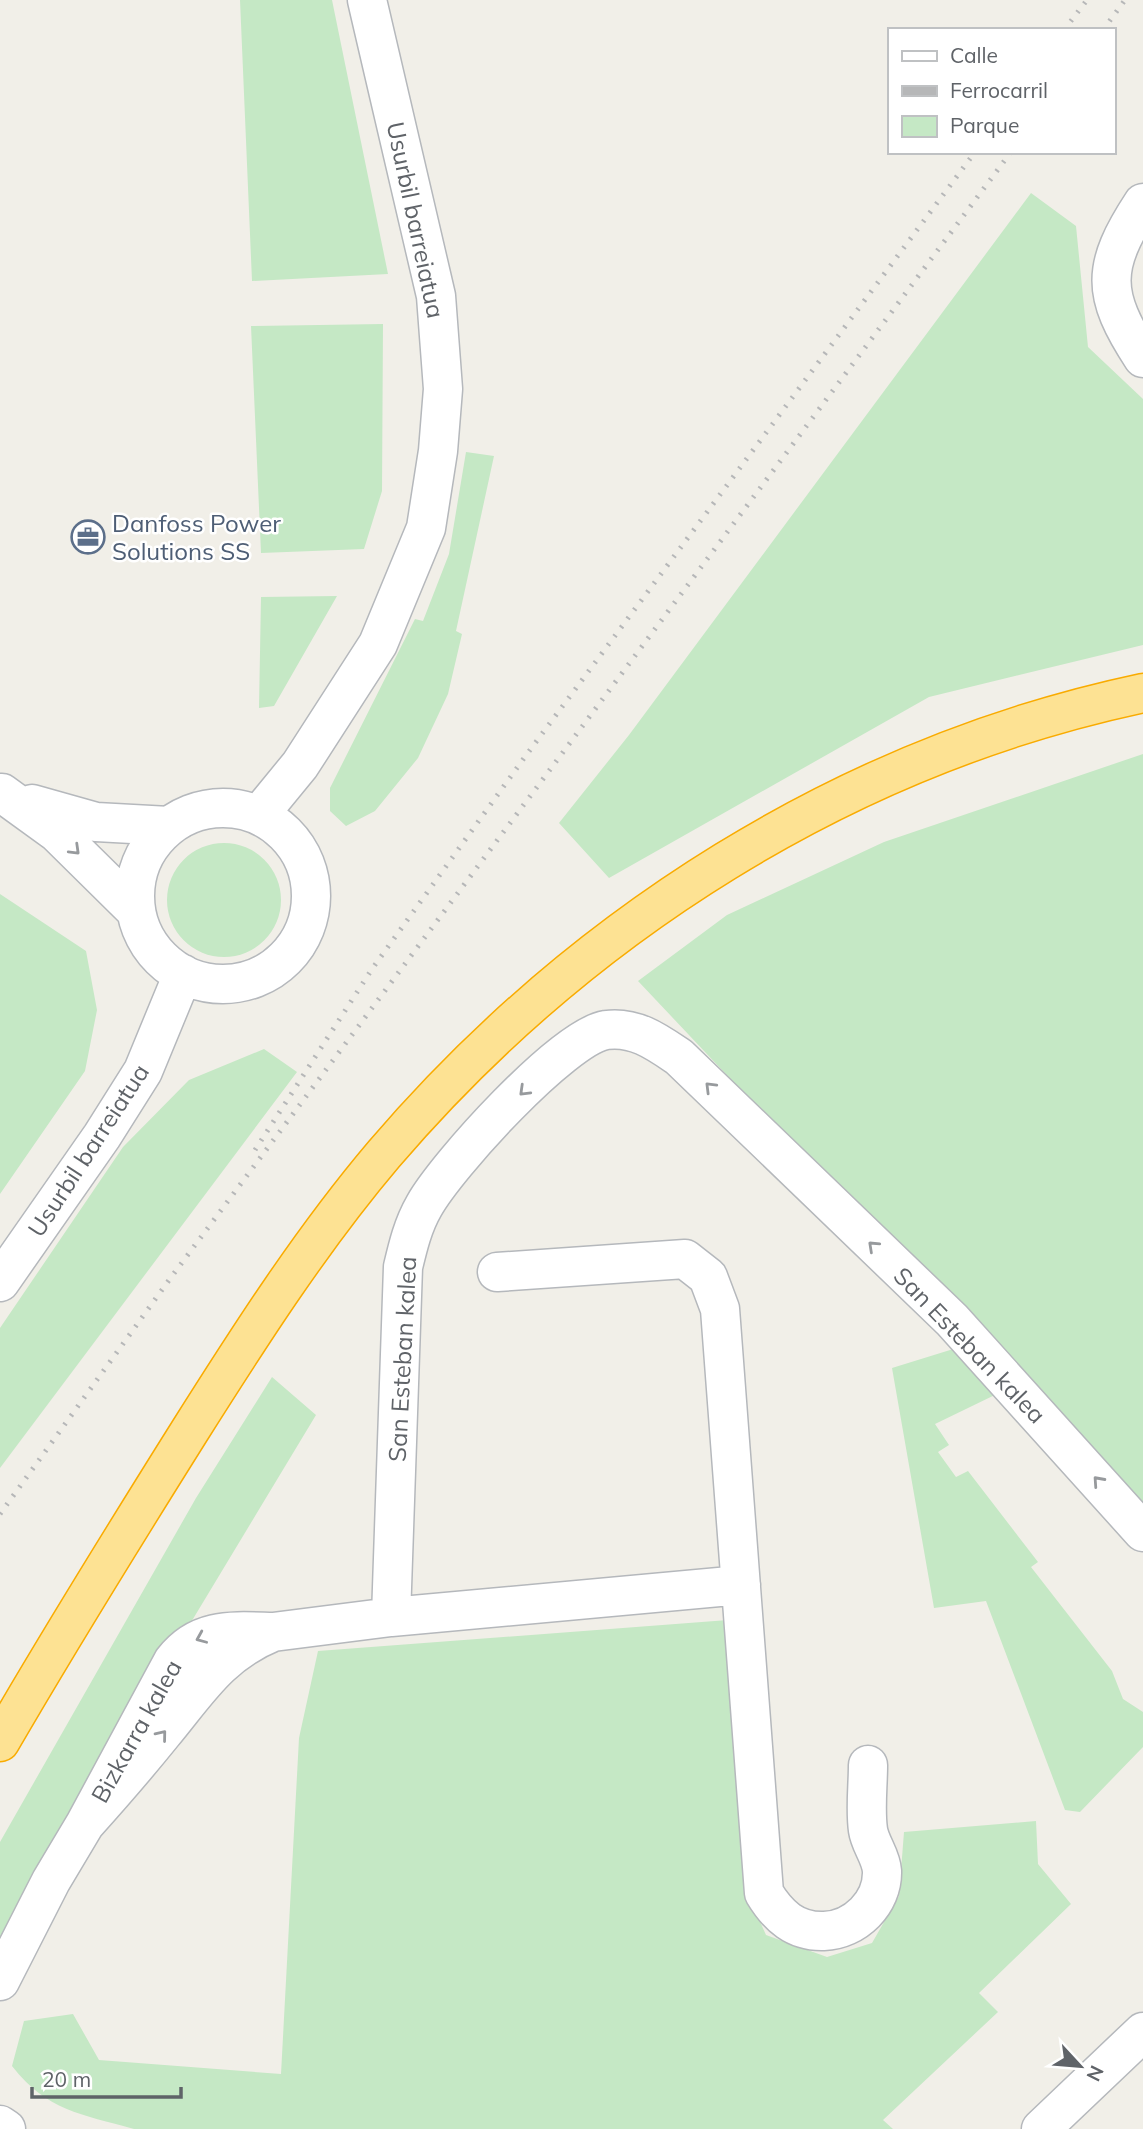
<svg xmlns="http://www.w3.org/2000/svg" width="1143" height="2129" viewBox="0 0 1143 2129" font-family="Mulish,sans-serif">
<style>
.green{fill:#c5e8c5}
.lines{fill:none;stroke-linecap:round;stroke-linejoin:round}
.street-casing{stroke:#b5b8bc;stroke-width:41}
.highway-casing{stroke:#f9ab00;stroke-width:41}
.street{stroke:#fff;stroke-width:38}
.highway{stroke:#fde293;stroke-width:38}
.rail{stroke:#b6b7b8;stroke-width:5;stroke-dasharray:2 9;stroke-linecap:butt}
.oneway{stroke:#979a9d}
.labels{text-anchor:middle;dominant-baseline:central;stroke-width:5;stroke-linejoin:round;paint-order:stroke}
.street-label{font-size:24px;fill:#5f6368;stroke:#fff}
.service-label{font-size:24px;fill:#4e5e75;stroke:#fff;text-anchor:start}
</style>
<rect width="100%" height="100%" fill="#f1efe8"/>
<path class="green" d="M 240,0 L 332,0 L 388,274 L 252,281 Z
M 1031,193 L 1076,226 L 1088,347 L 1143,399 L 1143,645 L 929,697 L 609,878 L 559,823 L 629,735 Z
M 383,324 L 382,491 L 364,549 L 261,553 L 251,326 Z
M 466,452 L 494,456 L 456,631 L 462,634 L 448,694 L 418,758 L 375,811 L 346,826 L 330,811 L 330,788 L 415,619 L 423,621 L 449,554 Z
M 337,596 L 274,706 L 259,708 L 261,597 Z
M 1143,754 L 1143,1516 L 638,981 L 727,915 L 884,842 Z
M167 900a57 57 0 1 1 114 0a57 57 0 1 1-114 0Z
M 0,894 L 86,951 L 97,1010 L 85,1071 L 0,1194 Z
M 264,1049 L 297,1072 L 0,1468 L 0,1328 L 123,1147 L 189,1080 Z
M 963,1346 L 1001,1392 L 935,1424 L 949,1445 L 938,1452 L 956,1477 L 968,1471 L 1038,1562 L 1031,1567 L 1112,1671 L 1123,1699 L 1143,1712 L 1143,1747 L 1080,1812 L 1065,1810 L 986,1601 L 934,1608 L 892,1368 Z
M 272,1377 L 316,1415 L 0,1939 L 0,1842 L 196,1498 Z
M 728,1620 L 745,1888 L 766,1935 L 827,1957 L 872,1943 L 899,1896 L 904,1832 L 1036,1821 L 1038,1864 L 1071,1904 L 979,1993 L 998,2012 L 883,2120 L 893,2129 L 134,2129 C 81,2114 47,2111 12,2066 L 24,2021 L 73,2014 L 99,2060 L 281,2074 L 299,1738 L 318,1651 Z"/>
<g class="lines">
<defs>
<path id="street" d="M 1143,203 C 1101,267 1101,294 1143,358
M 2,793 L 57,833 L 136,911
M 32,804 L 96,822 L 169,826
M135 896a88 88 0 1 1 176 0a88 88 0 1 1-176 0Z
M 259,815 L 300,765 L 378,644 L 426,528 L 438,451 L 443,389 L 436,296 L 367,0
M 497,1272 L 685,1259 L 708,1277 L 720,1309 L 764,1893 C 778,1916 795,1932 824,1931 C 855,1930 883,1903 882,1871 C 881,1856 870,1844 868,1830 C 865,1809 868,1786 868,1765
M 0,1282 L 102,1136 L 143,1071 L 183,974
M 391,1617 L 403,1267 C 408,1246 413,1225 424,1206 C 446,1166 563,1037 606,1030 C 635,1026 657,1042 679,1057 L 952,1320 L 1143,1532
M 273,1632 L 391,1617 L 741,1585
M 0,1981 L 51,1881 L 85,1824 L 173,1661 C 199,1627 233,1631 273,1632 C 219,1654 198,1691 163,1733 C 138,1764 112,1794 85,1824
M 0,2125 L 6,2129
M 1041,2129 L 1143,2032"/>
<path id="highway" d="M 0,1742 C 61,1637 125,1534 189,1432 C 249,1337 311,1240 384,1154 C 580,925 846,756 1143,693"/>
</defs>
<use href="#street" class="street-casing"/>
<use href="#highway" class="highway-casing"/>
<use href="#street" class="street"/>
<use href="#highway" class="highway"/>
<path class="rail" d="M 1064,30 L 1087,0
M 1103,30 L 1125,0
M 255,1150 L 372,969 L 527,754 L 975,152
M 0,1514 L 172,1276 L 1011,152"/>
</g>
<defs><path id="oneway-chevron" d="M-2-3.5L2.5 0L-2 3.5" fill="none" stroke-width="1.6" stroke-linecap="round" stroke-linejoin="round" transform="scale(1.75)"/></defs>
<g class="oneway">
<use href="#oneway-chevron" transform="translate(75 850) rotate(44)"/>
<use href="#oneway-chevron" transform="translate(710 1087) rotate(-135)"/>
<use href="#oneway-chevron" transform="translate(524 1091) rotate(136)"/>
<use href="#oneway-chevron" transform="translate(873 1246) rotate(-137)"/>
<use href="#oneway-chevron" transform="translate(1098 1481) rotate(-132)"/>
<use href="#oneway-chevron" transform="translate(201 1638) rotate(157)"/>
<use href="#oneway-chevron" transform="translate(162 1735) rotate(-51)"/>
</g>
<defs>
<symbol id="office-ring" viewBox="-11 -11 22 22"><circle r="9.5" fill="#fff" stroke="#5c6f8a" stroke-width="1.5"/><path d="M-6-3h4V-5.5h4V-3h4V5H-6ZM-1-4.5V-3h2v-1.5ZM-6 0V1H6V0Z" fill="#5c6f8a"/></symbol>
</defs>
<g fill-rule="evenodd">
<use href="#office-ring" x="69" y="518" width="38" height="38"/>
</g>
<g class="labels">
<g class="street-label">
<text transform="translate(416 220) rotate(78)">Usurbil barreiatua</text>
<text transform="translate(88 1150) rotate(-57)">Usurbil barreiatua</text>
<text transform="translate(970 1345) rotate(46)">San Esteban kalea</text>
<text transform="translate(402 1359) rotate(-87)">San Esteban kalea</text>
<text transform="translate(136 1731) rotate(-61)">Bizkarra kalea</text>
</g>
<g class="service-label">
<text x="112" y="523">Danfoss Power<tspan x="112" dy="28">Solutions SS</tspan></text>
</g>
</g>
<rect x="888" y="28" width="228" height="126" fill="#ffffff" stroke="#bfc1c3" stroke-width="2"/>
<rect x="902" y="51" width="35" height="10" fill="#ffffff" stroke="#bfc1c3" stroke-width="2"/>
<text x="950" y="63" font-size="21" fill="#5f6368">Calle</text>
<rect x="902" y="86" width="35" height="10" fill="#b6b7b8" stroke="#bfc1c3" stroke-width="2"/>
<text x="950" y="98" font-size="21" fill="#5f6368">Ferrocarril</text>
<rect x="902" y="116" width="35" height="21" fill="#c5e8c5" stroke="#bfc1c3" stroke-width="2"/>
<text x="950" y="133" font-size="21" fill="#5f6368">Parque</text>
<g transform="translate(1080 2066) rotate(116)" stroke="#ffffff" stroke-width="5" paint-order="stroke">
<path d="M0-5L12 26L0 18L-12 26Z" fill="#5f6368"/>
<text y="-10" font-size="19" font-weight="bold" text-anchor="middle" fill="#5f6368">N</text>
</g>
<path d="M32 2087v10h149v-10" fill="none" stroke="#5f6368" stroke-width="3.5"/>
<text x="42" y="2087" font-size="21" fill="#5f6368" stroke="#ffffff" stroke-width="5" paint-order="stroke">20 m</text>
</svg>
